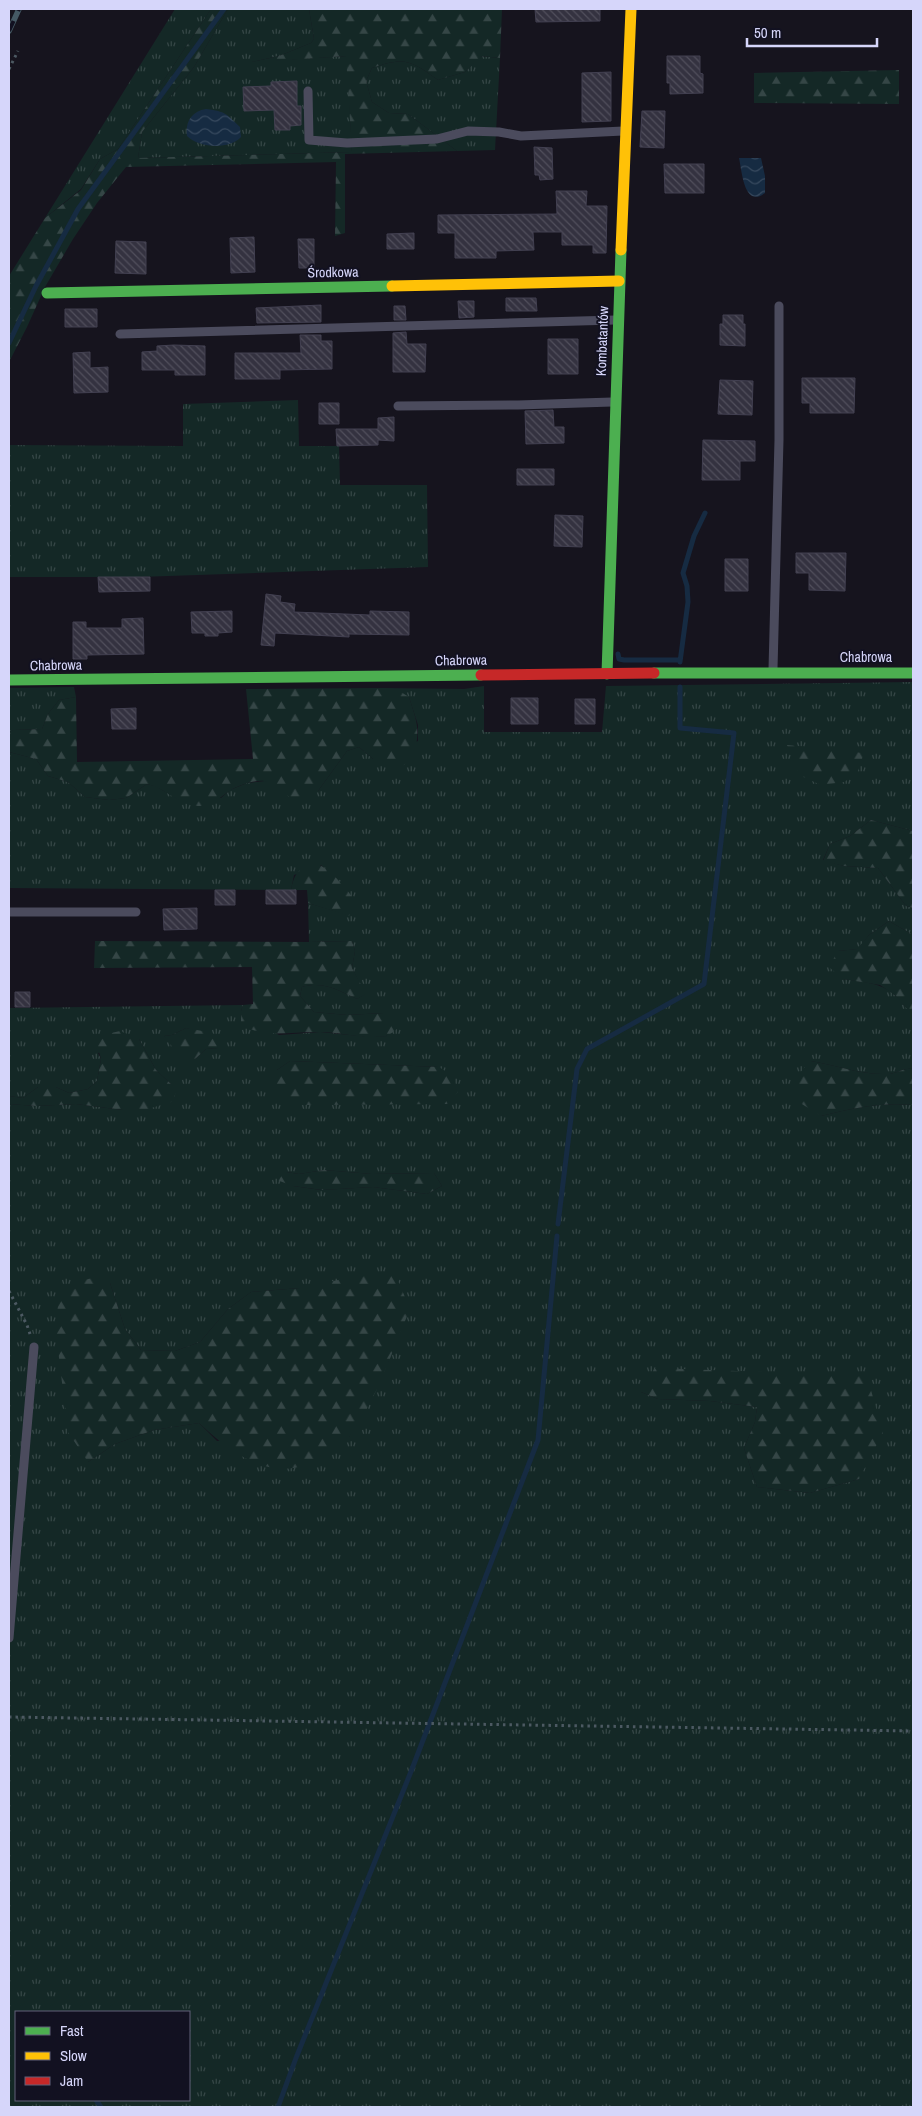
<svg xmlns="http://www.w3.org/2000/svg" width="922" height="2116" viewBox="0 0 922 2116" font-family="'Archivo Narrow',sans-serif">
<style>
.grass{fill:url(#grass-tufts);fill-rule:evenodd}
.forest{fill:url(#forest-firs)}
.water{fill:url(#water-waves)}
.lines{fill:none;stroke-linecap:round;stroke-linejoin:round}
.stream{stroke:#162b42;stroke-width:5}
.building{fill:url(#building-back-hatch);stroke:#424051}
.path{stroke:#4c5962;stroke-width:3;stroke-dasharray:2.5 4;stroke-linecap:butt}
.lane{stroke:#4b4b5d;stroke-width:9}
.fast{stroke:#4caf50;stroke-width:11}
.slow{stroke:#ffc107;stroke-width:11}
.jam{stroke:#c62828;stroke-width:11}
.rail-casing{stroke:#455964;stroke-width:5.5}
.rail{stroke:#121121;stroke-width:4;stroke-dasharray:11;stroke-linecap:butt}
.labels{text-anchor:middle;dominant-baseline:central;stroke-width:4;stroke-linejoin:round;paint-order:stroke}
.street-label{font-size:14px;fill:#d6d6fa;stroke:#121121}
</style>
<defs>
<pattern id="grass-tufts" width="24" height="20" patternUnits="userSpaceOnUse" patternTransform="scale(1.25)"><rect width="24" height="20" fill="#142826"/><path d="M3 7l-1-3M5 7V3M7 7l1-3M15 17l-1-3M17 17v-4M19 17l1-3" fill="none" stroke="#354646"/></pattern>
<pattern id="forest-firs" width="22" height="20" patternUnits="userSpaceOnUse" patternTransform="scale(1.25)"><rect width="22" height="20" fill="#142826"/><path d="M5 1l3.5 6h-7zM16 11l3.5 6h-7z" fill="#354646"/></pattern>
<pattern id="water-waves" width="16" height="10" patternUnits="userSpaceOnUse" patternTransform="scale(1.25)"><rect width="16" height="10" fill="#162b42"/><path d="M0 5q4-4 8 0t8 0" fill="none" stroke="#37495e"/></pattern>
<pattern id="building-back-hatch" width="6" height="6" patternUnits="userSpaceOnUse" patternTransform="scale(1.25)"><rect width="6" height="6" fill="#343240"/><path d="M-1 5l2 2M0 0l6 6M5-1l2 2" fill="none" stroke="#514f5c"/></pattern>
</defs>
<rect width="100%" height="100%" fill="#16141e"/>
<path class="grass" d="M 175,9 L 211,9 L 118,149 L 100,159 L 81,189 L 45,218 Z
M 228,9 L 309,9 L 314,39 L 311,43 L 279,56 L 252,62 L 347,56 L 352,152 L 138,158 L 142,132 L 194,67 Z
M 480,56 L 500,58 L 495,150 L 457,151 L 408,114 L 389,113 L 372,102 L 366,81 L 372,68 C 406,56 411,61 438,80 L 465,72 Z
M 298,400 L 299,446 L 339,446 L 340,485 L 427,485 L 428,567 L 138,577 L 9,577 L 9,445 L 183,446 L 183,404 Z
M 913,682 L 913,831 L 871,820 L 850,836 L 830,844 L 823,860 L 844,866 L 878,868 L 906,906 L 913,908 L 913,935 L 889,921 L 869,935 L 858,949 L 838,951 L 843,979 C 862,982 881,982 896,996 C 902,1001 906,1009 913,1013 L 913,1069 C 904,1067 896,1074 887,1074 C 861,1075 836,1065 811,1061 L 821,1116 C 852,1108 882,1102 913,1105 L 913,2107 L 9,2107 L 9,1104 L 36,1106 L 76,1104 L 123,1110 L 171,1084 L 156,1070 L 139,1039 L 98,1053 L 101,1059 L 97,1081 L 88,1089 L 69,1093 L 56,1087 L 38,1087 L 23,1098 L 9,1096 L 9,1008 L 243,1005 L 241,1011 L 279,1035 L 320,1032 L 370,1037 L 387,1036 L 384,1013 L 347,1015 L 314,1012 L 300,996 L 302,987 C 324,981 337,990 357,999 L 365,994 L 352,968 L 355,951 L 352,941 L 309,942 L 308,903 L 348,915 L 331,875 L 321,865 L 294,875 L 291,890 L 9,888 L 9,752 L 36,759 L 48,776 L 68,782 L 85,797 L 109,800 L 126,798 L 147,784 L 155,786 L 180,800 L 221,798 L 230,790 L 247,783 L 265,781 L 318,791 L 347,751 L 359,747 L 373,759 L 418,741 L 418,725 L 409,697 L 379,688 L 464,689 L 484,686 L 484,732 L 602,732 L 606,686 ZM 186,1028 L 197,1031 L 218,1048 L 206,1049 L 195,1059 L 164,1036 L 172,1035 ZM 290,1061 L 439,1067 L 277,1070 ZM 324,1170 L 372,1174 L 434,1173 L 442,1186 L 427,1194 L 373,1187 L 321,1190 L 293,1186 L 286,1172 L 299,1174 ZM 110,1283 L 125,1329 L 141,1350 L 175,1351 L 200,1342 L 228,1309 L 251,1292 L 300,1288 L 389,1360 L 369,1402 L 349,1437 L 217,1441 L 199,1423 L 154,1430 L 115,1444 L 88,1462 ZM 867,1376 L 859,1479 L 810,1493 L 757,1487 L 744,1448 L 755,1422 L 757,1407 L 710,1401 L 658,1399 L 641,1392 ZM 16,2012 L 189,2012 L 189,2100 L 16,2100 Z
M 74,687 L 76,697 L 59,700 L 48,714 L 42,729 L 14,730 L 9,732 L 9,688 Z"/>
<path class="forest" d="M 211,9 L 228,9 L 194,67 L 142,132 L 138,158 L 352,152 L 346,56 L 247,63 L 279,56 L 311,43 L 314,39 L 309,9 L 502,9 L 500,58 L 481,56 L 465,72 L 438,80 C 411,61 406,56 372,68 L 366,81 L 372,102 L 389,113 L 408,114 L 457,151 L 345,154 L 345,233 L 335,236 L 336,162 L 126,167 L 97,203 L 73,239 L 45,287 L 27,327 L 9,362 L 9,276 L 45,218 L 81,190 L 100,159 L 118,149 Z
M 899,70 L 899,104 L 754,103 L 754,73 Z
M 379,688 L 396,689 L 409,697 C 418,725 421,732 412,760 L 397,769 L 373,759 L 359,747 L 347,751 L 318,791 L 305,799 L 297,802 C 289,797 272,783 264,781 C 254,780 239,785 231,790 C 221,796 214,805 200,806 C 182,807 165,788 147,784 L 126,798 L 109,800 L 85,797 L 68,782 L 48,776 L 36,759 L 9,752 L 9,732 L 13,730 L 42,729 L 48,714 L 59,700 L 76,697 L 77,762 L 253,759 L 246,689 Z
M 787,745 L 864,753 L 857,774 L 844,782 L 821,785 L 799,775 Z
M 871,820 L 913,831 L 913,908 L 906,906 L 878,868 L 844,866 L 823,861 L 830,844 L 850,836 Z
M 312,861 C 329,868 345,886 355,901 L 349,916 L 308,903 L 307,890 L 291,890 C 294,875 298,869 312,861 Z
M 889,921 L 913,935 L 913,1013 L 909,1011 L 895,995 L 880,985 L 843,979 L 829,967 L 838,951 L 857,949 L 869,935 Z
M 95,941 L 309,942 L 352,941 L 355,951 L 352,968 L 366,994 L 357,999 C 337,990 324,981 302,987 L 300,996 L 314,1012 L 347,1015 L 384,1013 L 398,1016 L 398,1028 C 394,1031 390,1035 386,1036 C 364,1040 341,1032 320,1032 C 292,1031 267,1039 241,1025 L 241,1011 L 243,1005 L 253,1004 L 252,967 L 94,968 Z
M 186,1028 L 213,1033 L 218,1048 L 206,1049 L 195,1059 L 184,1062 L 164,1036 L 172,1035 Z
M 120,1031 L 139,1039 L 156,1070 L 171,1084 L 179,1088 L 171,1102 L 148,1109 L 123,1110 L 76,1104 L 36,1106 L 9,1104 L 9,1096 L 23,1098 L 38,1087 L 56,1087 L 69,1093 L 88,1089 L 97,1081 L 101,1059 L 97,1045 L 103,1035 Z
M 290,1061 L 439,1067 L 453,1076 L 458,1092 L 447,1104 L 303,1105 L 282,1097 L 269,1085 L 277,1070 Z
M 811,1061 C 836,1065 861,1075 887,1074 C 896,1074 904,1067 913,1069 L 913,1105 C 882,1102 852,1108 821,1116 L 797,1101 C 794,1081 796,1075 811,1061 Z
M 324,1170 L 372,1174 L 434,1173 L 442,1186 L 427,1194 L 373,1187 L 322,1190 L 293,1186 L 277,1180 L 286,1172 L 299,1174 Z
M 362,1275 L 396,1276 L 410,1309 C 392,1351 377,1399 350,1436 C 345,1442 336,1447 329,1452 C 281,1489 236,1458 199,1423 L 154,1430 L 115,1444 L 88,1462 L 68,1432 L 56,1333 L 58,1302 L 71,1283 L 97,1277 L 110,1283 L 125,1329 L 141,1350 L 175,1351 L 200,1342 L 228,1309 L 251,1292 L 300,1288 Z
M 655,1368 L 867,1376 L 883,1433 L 859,1479 L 810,1493 L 757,1487 L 744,1448 L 755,1422 L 757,1407 L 710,1401 L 658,1399 L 641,1392 Z"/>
<path class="water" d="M 206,109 C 227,112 225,113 240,127 L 241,137 C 229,150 199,148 187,136 C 185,123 191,111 206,109 Z
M 739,158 L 761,158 L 765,176 L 765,193 C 744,209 742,171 739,158 Z"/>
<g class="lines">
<path class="stream" d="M 9,343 L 36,286 L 78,209 L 224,9
M 618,654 L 619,659 L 624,660 L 678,660
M 680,662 L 688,602 L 687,586 L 683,573 L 694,536 L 705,513
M 558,1224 L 577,1069 L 587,1049 L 704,984 L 734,733 L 680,728 L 680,687
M 96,2100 L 101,2107
M 278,2107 L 296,2058 L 412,1769 L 538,1440 L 557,1236"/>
</g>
<path class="building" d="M 535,9 L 600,9 L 600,21 L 536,22 Z
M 667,56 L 700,56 L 700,73 L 703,74 L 703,93 L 670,94 L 670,83 L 667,83 Z
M 611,72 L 611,121 L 582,122 L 582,73 Z
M 297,81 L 297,106 L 301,106 L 301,125 L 290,126 L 290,130 L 275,130 L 274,110 L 244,111 L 243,87 L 271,86 L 271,82 Z
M 642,111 L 665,111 L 664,148 L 640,147 Z
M 534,147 L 552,148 L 553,179 L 540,180 L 539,175 L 535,175 Z
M 664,164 L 704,164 L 704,193 L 665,193 Z
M 556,191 L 587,191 L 586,206 L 607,206 L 606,253 L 593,253 L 593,245 L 562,245 L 562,232 L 533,232 L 534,250 L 496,251 L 496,258 L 455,258 L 455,233 L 438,233 L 438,215 L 557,214 Z
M 414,233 L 414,249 L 387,249 L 387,234 Z
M 254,237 L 255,272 L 231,273 L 230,238 Z
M 298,239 L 314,239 L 314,268 L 299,268 Z
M 116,241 L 146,242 L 146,274 L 115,273 Z
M 506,298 L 536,298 L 537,311 L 506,311 Z
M 458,301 L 474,301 L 474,317 L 459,318 Z
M 321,305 L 321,322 L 257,323 L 256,308 Z
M 394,306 L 405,306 L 406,320 L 394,320 Z
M 65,309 L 97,309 L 97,327 L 65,327 Z
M 723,315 L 743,315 L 743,324 L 745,324 L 745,346 L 720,345 L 720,324 L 723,324 Z
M 406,332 L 407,344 L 426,344 L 425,372 L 393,372 L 393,333 Z
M 300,335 L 321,335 L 321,341 L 332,341 L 332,369 L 280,370 L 280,379 L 235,379 L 235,353 L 301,353 Z
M 548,339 L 578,339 L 578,374 L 548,374 Z
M 174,345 L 205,346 L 205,375 L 175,375 L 175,370 L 142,370 L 142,352 L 157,351 L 157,346 Z
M 90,352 L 90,368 L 108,367 L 108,392 L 74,393 L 73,353 Z
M 802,378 L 855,378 L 854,413 L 810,413 L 810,403 L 802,403 Z
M 720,380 L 753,381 L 752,415 L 718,414 Z
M 319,403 L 339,403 L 339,424 L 319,424 Z
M 553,410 L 554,427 L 564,427 L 564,443 L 526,444 L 525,411 Z
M 394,417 L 394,441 L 378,440 L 378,445 L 337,446 L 336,429 L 378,429 L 378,418 Z
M 703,440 L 755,441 L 755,461 L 740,461 L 740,480 L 702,480 Z
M 517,469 L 554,469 L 554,485 L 517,485 Z
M 555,515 L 583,516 L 582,547 L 554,546 Z
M 796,553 L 846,553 L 845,591 L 809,590 L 809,573 L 796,573 Z
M 725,559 L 748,559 L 748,591 L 725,591 Z
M 98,577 L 150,577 L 150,591 L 99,592 Z
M 266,594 L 281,596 L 280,602 L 295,604 L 294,612 L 370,615 L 370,611 L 409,612 L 409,635 L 349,634 L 349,637 L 275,633 L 274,646 L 261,645 Z
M 232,611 L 232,632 L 218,633 L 218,636 L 205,636 L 205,633 L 192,633 L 191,612 Z
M 143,618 L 144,654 L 87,655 L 87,659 L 73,659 L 73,622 L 86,622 L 86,628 L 122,628 L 122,619 Z
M 511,698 L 538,698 L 538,724 L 511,724 Z
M 575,699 L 595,699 L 595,724 L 575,724 Z
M 136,708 L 136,729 L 112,729 L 111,709 Z
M 215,890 L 235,890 L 235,905 L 215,905 Z
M 266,890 L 296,890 L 296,904 L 266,904 Z
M 197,908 L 197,929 L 164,930 L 163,909 Z
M 15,992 L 30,992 L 30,1007 L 15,1007 Z"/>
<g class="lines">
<path class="path" d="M 9,69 L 18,51
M 9,1291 L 27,1325 L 31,1337
M 9,1717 L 913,1731"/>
<path class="lane" d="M 308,91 L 309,140 L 347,143 L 437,139 L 468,131 L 499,132 L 521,136 L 623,131
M 120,334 L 615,320
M 398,406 L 518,405 L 612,402
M 773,669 L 779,440 L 779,306
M 9,912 L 136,912
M 9,1638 L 34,1347"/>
<path class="fast" d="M 47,293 L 392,286
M 654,673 L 913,673
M 607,674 L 621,250
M 9,680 L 481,675"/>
<path class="slow" d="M 621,250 L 631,9
M 392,286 L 619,281"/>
<path class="jam" d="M 481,675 L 654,673"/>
<defs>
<path id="rail" d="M 9,31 L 19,9"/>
</defs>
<use href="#rail" class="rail-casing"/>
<use href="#rail" class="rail"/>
</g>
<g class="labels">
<g class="street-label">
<text transform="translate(333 272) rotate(-1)">Środkowa</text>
<text transform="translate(602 341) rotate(-88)">Kombatantów</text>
<text x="866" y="657">Chabrowa</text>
<text transform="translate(461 660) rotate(-1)">Chabrowa</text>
<text transform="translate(56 665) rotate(-1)">Chabrowa</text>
</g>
</g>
<rect width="922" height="2116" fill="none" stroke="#d6d6fa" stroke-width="20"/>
<rect x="15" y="2011" width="175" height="90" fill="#121121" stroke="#606078"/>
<rect x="25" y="2027" width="25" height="8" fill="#4caf50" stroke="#606078"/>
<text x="60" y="2036" font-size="15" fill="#d6d6fa">Fast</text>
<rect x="25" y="2052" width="25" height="8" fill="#ffc107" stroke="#606078"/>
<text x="60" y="2061" font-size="15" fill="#d6d6fa">Slow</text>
<rect x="25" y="2077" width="25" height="8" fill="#c62828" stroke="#606078"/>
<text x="60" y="2086" font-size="15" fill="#d6d6fa">Jam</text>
<path d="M747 38v8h130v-8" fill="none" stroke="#d6d6fa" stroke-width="2.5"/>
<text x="754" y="38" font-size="15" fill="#d6d6fa" stroke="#121121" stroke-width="4" paint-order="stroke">50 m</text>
</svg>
